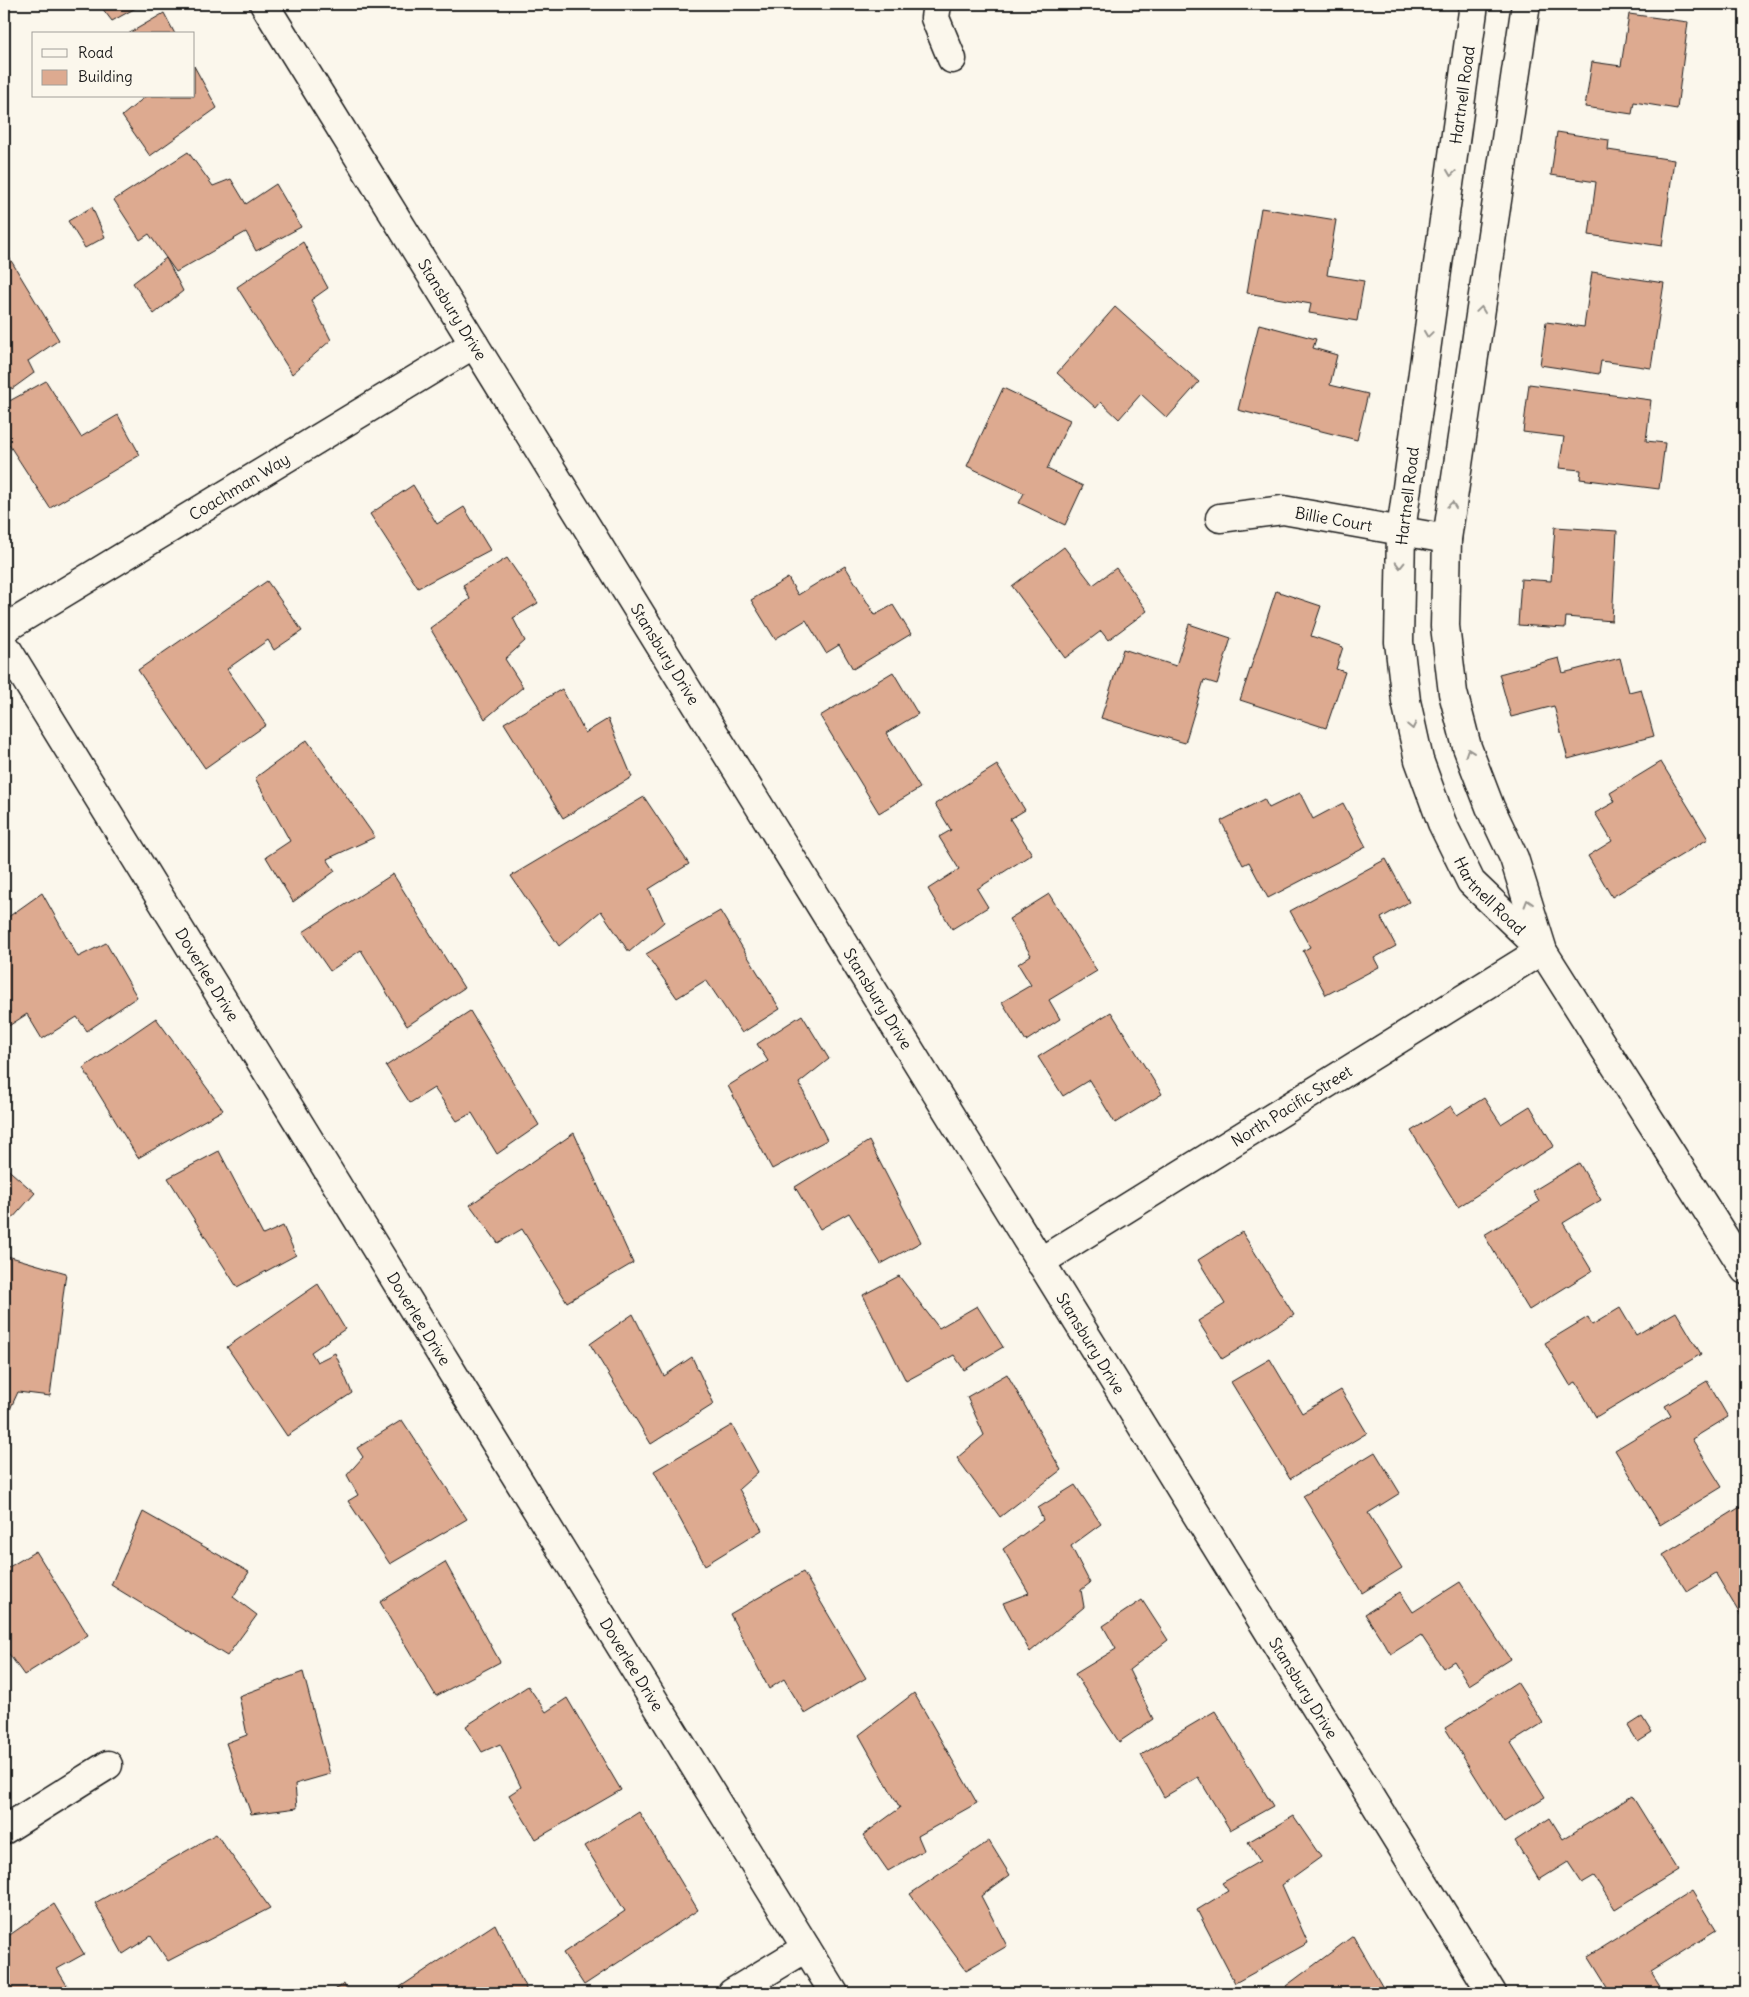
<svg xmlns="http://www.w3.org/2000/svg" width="1749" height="1997" viewBox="0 0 1749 1997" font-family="Delius,sans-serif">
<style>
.building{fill:#ddaa90;stroke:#1c1c1c}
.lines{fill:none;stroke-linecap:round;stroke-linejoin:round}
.street-casing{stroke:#1c1c1c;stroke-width:31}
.street{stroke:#fbf7ec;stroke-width:28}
.oneway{stroke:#97948e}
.labels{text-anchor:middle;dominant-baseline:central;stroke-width:4.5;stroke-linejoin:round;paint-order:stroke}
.street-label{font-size:16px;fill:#1c1c1c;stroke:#fbf7ec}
</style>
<rect width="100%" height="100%" fill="#fbf7ec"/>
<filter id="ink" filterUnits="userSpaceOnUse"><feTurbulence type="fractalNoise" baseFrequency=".02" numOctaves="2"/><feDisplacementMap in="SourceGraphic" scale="10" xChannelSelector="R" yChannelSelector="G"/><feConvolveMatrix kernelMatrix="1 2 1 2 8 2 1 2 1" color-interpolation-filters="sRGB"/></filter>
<g filter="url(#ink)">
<path class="building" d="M 99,4 L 143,4 L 112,21 Z
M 164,13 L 175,34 L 128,34 Z
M 1629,14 L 1688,22 L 1677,109 L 1634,102 L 1632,114 L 1585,107 L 1592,62 L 1621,66 Z
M 194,66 L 217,108 L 150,156 L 122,116 L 146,96 L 194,96 Z
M 1557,132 L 1609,140 L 1608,150 L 1674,160 L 1662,246 L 1589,235 L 1596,182 L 1551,175 Z
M 188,152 L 213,186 L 231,179 L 246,204 L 276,184 L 301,227 L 256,251 L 246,232 L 176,272 L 149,234 L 140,240 L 114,200 Z
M 92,207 L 105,237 L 85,248 L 68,221 Z
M 1261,208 L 1336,220 L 1327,275 L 1364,281 L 1357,321 L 1309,313 L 1311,304 L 1247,293 Z
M 303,242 L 328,288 L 311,300 L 331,340 L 292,374 L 237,287 Z
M 4,249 L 59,340 L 28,361 L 34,373 L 12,389 L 4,376 Z
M 166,258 L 183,291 L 154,314 L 133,283 Z
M 1592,272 L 1664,283 L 1651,368 L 1601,361 L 1599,374 L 1540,365 L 1546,322 L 1584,327 Z
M 1115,307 L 1199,382 L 1167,418 L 1141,394 L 1119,419 L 1101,402 L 1096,408 L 1057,373 Z
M 1259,324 L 1316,339 L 1313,348 L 1337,355 L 1330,385 L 1368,394 L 1357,440 L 1238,410 Z
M 46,381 L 81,437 L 118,415 L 140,455 L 50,508 L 4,437 L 4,404 Z
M 1529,384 L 1651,400 L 1646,441 L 1665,443 L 1659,489 L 1580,479 L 1581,470 L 1559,468 L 1564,437 L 1523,432 Z
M 1003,388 L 1070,420 L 1047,469 L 1083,486 L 1065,525 L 1019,503 L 1024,493 L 967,466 Z
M 413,485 L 437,524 L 464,507 L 490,550 L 418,588 L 370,514 Z
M 1555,527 L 1617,531 L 1612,621 L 1566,617 L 1565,628 L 1518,625 L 1521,579 L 1551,581 Z
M 1064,547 L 1093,585 L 1116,568 L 1147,611 L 1108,640 L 1101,631 L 1065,658 L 1012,586 Z
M 507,558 L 538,603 L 513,618 L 525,641 L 505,659 L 523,687 L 485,719 L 430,628 L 470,599 L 463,585 Z
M 845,566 L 875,615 L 893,605 L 911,634 L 853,669 L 839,645 L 826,653 L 806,620 L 775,639 L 751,600 L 788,578 L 798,595 Z
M 267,581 L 302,631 L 274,650 L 268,640 L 227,669 L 266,725 L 205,768 L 138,670 Z
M 1276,591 L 1321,606 L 1311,636 L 1343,647 L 1336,669 L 1345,672 L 1326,728 L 1240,700 Z
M 1189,624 L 1231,638 L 1217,684 L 1204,680 L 1185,743 L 1101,718 L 1123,649 L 1176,666 Z
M 1559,658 L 1563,673 L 1620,658 L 1629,692 L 1641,689 L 1654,736 L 1568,759 L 1554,706 L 1511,717 L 1499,674 Z
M 893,672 L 918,714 L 886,733 L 920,788 L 879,813 L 820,716 Z
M 562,689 L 585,733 L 608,719 L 632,777 L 563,818 L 504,723 Z
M 307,740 L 375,837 L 327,859 L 335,871 L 293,902 L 266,857 L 290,841 L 255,778 Z
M 1661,762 L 1708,839 L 1612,897 L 1588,856 L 1612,841 L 1595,813 L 1615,802 L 1610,793 Z
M 997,765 L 1025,810 L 1010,819 L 1032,854 L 977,889 L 988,907 L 952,929 L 928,889 L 959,869 L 939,837 L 951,830 L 935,804 Z
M 1300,793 L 1313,819 L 1343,803 L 1366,847 L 1268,898 L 1249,862 L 1243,865 L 1221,821 L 1264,799 L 1269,808 Z
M 644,797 L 689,864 L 649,889 L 664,922 L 629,952 L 601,911 L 559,946 L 511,876 Z
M 1386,859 L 1409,902 L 1381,918 L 1396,946 L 1374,958 L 1379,967 L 1326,995 L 1303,951 L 1310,947 L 1290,911 Z
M 393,874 L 464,988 L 407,1026 L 361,950 L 330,971 L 303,932 Z
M 42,893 L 78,957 L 106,943 L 137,997 L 87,1031 L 77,1017 L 42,1039 L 27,1014 L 4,1029 L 4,920 Z
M 1049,894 L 1097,971 L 1049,1000 L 1060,1019 L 1026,1041 L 1002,1002 L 1031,985 L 1018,964 L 1031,955 L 1009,919 Z
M 720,911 L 780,1009 L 742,1033 L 706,980 L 677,998 L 646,954 Z
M 470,1011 L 539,1125 L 497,1154 L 472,1113 L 457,1121 L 434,1088 L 410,1103 L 386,1066 Z
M 1111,1012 L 1162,1094 L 1115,1123 L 1089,1080 L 1063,1096 L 1038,1057 Z
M 802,1015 L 829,1059 L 799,1083 L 827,1140 L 772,1169 L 728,1086 L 768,1061 L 757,1044 Z
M 156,1018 L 223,1110 L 138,1158 L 83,1068 Z
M 1484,1098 L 1501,1124 L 1530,1106 L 1554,1146 L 1458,1207 L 1411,1131 L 1451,1106 L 1457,1115 Z
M 574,1133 L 633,1263 L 567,1302 L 522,1229 L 498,1243 L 470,1205 Z
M 869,1141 L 921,1242 L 881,1264 L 849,1213 L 820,1229 L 795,1187 Z
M 219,1151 L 263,1235 L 283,1226 L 296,1255 L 237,1287 L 168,1178 Z
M 1579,1163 L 1601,1200 L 1563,1223 L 1592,1271 L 1529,1310 L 1484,1235 L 1539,1202 L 1533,1191 Z
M 4,1166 L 35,1193 L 4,1228 Z
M 1242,1232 L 1294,1315 L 1222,1359 L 1198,1321 L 1225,1304 L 1198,1260 Z
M 4,1255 L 66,1273 L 50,1396 L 18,1392 L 5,1420 Z
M 899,1276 L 939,1328 L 977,1306 L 1003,1347 L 964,1370 L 954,1355 L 906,1381 L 863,1295 Z
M 318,1284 L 345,1329 L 311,1352 L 317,1362 L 335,1353 L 352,1393 L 287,1436 L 227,1347 Z
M 1620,1308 L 1636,1335 L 1676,1312 L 1701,1354 L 1596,1417 L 1576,1382 L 1570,1385 L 1545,1343 L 1588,1317 L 1592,1325 Z
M 633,1314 L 664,1376 L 692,1357 L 714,1404 L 651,1444 L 590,1344 Z
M 1270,1359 L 1302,1413 L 1341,1390 L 1367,1433 L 1290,1479 L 1231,1382 Z
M 1007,1374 L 1061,1470 L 1000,1517 L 957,1458 L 984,1435 L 967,1397 Z
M 1707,1381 L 1728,1417 L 1692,1439 L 1722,1487 L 1660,1525 L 1615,1450 L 1671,1416 L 1665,1406 Z
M 402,1420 L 467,1519 L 390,1564 L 348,1501 L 358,1495 L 347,1475 L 363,1457 L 357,1448 Z
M 732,1425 L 758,1472 L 739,1489 L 762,1530 L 705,1565 L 654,1471 Z
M 1375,1452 L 1400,1493 L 1368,1513 L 1402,1568 L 1362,1593 L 1303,1496 Z
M 1075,1485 L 1101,1524 L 1071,1546 L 1090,1583 L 1081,1590 L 1084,1607 L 1030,1652 L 1003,1603 L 1029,1593 L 1003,1549 L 1043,1520 L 1038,1508 Z
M 1745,1504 L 1745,1613 L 1741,1616 L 1716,1574 L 1687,1592 L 1663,1555 Z
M 143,1512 L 249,1572 L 233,1597 L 257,1615 L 227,1656 L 111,1585 Z
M 36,1551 L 88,1635 L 24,1675 L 4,1647 L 4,1570 Z
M 445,1562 L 500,1662 L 436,1696 L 380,1602 Z
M 803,1572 L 866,1678 L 805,1714 L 784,1679 L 769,1689 L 730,1614 Z
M 1460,1582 L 1510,1659 L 1469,1685 L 1454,1661 L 1443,1668 L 1421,1635 L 1391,1654 L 1365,1614 L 1400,1592 L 1413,1612 Z
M 1142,1600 L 1168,1640 L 1129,1670 L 1153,1719 L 1119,1742 L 1075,1674 L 1116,1649 L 1103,1626 Z
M 303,1672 L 330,1774 L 295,1784 L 297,1808 L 251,1814 L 226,1743 L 247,1735 L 239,1696 Z
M 1517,1682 L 1543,1723 L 1511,1743 L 1545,1797 L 1504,1822 L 1445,1728 Z
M 528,1686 L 546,1712 L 567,1698 L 621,1790 L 536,1839 L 509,1795 L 521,1787 L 500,1744 L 482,1752 L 466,1726 Z
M 914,1693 L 977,1803 L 918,1836 L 924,1850 L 888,1871 L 863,1835 L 900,1808 L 859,1735 Z
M 1215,1711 L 1273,1806 L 1230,1830 L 1198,1777 L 1164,1797 L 1141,1755 Z
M 1642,1717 L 1652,1733 L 1638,1742 L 1628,1726 Z
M 1632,1796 L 1678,1870 L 1615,1909 L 1594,1876 L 1582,1883 L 1568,1862 L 1539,1880 L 1515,1841 L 1550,1818 L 1563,1839 Z
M 639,1812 L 698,1910 L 584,1985 L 563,1953 L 625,1911 L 585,1846 Z
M 1293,1816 L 1321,1857 L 1282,1885 L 1308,1943 L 1235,1983 L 1197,1910 L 1228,1891 L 1222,1883 L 1260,1861 L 1248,1842 Z
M 216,1834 L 270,1908 L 168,1961 L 151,1936 L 123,1954 L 95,1903 Z
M 989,1841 L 1010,1875 L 981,1896 L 1007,1946 L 966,1970 L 910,1894 Z
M 1692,1891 L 1716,1930 L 1650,1971 L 1664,1993 L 1611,1993 L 1588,1956 Z
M 54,1904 L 84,1954 L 57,1969 L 71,1992 L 4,1993 L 4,1939 Z
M 495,1924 L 528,1993 L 391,1993 Z
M 1353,1936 L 1386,1993 L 1290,1993 L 1286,1986 Z
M 344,1984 L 348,1993 L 329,1993 Z"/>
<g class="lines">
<defs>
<g id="street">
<path id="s1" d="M 264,4 L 1492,1993"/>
<path d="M 937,4 L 935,18 L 952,59"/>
<path id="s2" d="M 1474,4 L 1401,531 L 1399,642 L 1406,701 L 1419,760 L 1442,823 L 1471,882 L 1542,950 L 1745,1270"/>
<path d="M 1526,4 L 1447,539 L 1445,626 L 1453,693 L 1467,747 L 1490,807 L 1514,858 L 1542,948"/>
<path id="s3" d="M 1220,518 L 1283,510 L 1447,539"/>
<path id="s4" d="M 4,629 L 474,344"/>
<path id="s5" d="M 4,644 L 834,1993"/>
<path id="s6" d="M 1040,1262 L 1542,950"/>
<path d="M 4,1830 L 108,1765"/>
<path d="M 732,1993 L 806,1948"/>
</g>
</defs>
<use href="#street" class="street-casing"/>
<use href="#street" class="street"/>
</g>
<defs><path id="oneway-chevron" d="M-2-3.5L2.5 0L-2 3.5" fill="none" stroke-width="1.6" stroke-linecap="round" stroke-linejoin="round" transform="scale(1.25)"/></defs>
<g class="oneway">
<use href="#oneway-chevron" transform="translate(1451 173) rotate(98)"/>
<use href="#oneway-chevron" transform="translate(1481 310) rotate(-82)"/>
<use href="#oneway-chevron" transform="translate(1428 334) rotate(98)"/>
<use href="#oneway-chevron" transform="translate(1452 505) rotate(-82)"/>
<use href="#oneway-chevron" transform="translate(1400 565) rotate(91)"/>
<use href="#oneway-chevron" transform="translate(1412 726) rotate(78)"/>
<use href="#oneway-chevron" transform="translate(1469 752) rotate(-109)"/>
<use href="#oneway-chevron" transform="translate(1528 903) rotate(-107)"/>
</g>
</g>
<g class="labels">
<g class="street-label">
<text transform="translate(1462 95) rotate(-82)">Hartnell Road</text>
<text stroke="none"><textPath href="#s1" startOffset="359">Stansbury Drive</textPath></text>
<text stroke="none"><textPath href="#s4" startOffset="275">Coachman Way</textPath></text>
<text transform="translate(1407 496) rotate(-83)">Hartnell Road</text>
<text stroke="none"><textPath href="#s3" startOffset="115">Billie Court</textPath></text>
<text stroke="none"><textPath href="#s1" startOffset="764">Stansbury Drive</textPath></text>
<text stroke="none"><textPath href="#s2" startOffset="918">Hartnell Road</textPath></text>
<text stroke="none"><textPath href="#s5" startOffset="388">Doverlee Drive</textPath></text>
<text stroke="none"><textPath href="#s1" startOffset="1169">Stansbury Drive</textPath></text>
<text stroke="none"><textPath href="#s6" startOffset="296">North Pacific Street</textPath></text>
<text stroke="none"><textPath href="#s5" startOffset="792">Doverlee Drive</textPath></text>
<text stroke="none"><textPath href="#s1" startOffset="1574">Stansbury Drive</textPath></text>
<text stroke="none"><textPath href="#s5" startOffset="1198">Doverlee Drive</textPath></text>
<text stroke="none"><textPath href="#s1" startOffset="1979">Stansbury Drive</textPath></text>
</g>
</g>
<rect width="1749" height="1997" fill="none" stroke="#fbf7ec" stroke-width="20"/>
<rect x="10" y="10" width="1729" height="1977" fill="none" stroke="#1c1c1c" stroke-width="2" filter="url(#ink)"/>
<rect x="32" y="32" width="162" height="65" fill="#fbf7ec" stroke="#a29f99"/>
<rect x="42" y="49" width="25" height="8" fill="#fbf7ec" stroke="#a29f99"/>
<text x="78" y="58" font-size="15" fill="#1c1c1c">Road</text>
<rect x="42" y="70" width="25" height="15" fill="#ddaa90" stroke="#a29f99"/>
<text x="78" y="82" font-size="15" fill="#1c1c1c">Building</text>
</svg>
